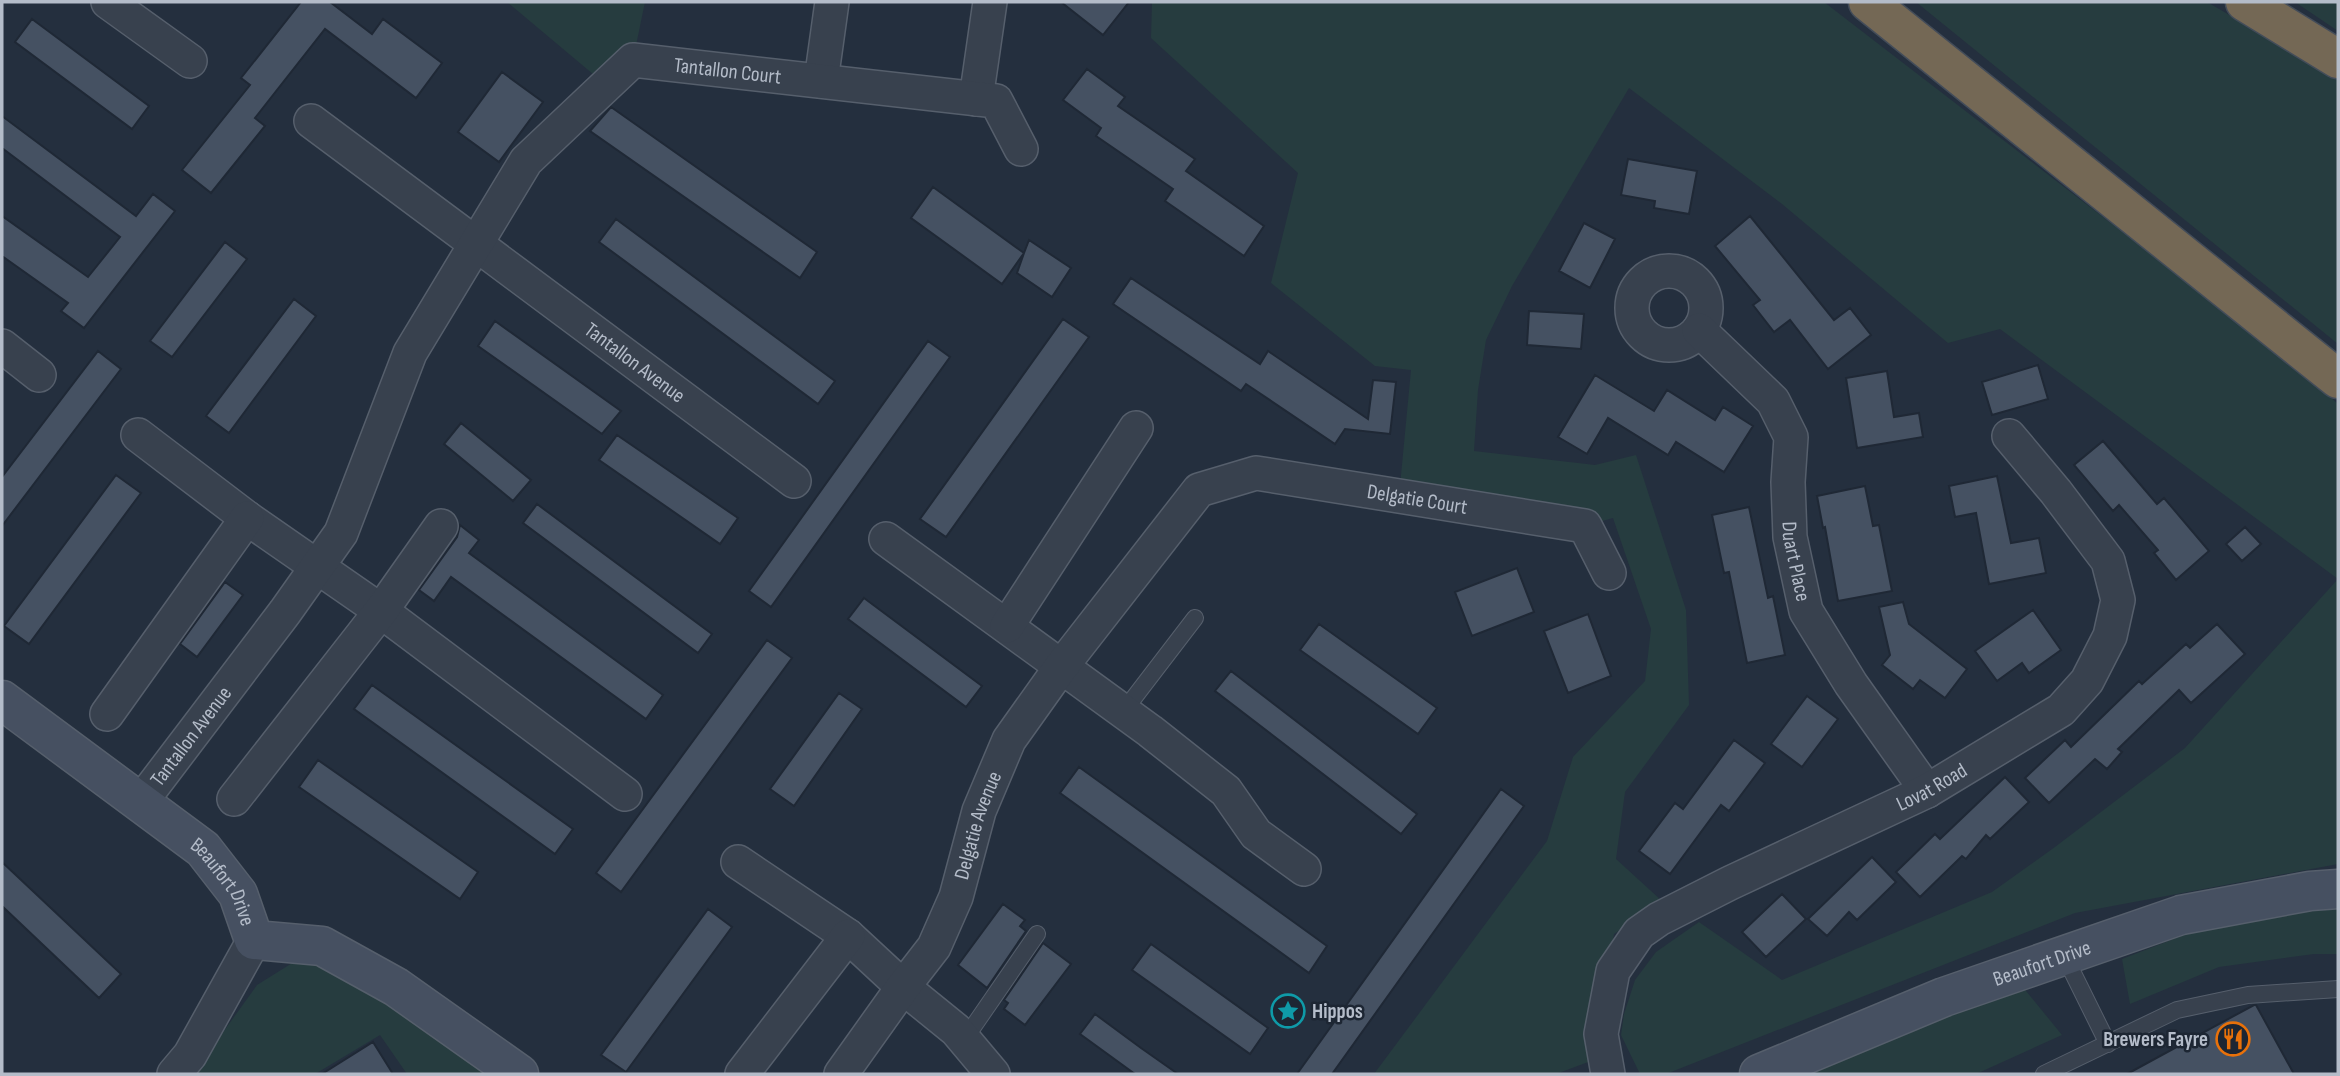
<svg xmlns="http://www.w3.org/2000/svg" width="2340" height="1076" viewBox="0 0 2340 1076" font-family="'Sofia Sans Condensed',sans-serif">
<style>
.green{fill:#263c3f}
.building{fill:#455162;stroke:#1f2835;stroke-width:2}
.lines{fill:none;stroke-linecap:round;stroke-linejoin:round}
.lane-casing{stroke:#565f6c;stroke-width:18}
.street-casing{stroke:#565f6c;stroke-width:36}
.secondary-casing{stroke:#565f6c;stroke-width:41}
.highway-casing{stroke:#434c59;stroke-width:41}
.lane{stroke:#38414e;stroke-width:16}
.street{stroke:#38414e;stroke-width:33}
.secondary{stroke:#465061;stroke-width:38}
.highway{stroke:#746855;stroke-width:38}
.labels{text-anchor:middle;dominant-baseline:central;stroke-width:5;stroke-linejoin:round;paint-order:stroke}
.street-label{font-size:21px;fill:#b4bcc9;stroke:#1d2633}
.poi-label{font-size:21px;font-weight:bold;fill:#b4bcc9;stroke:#1d2633;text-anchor:start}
</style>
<rect width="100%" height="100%" fill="#242f3e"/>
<path class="green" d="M 507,2 L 645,2 L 633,60 L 606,85 Z
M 1152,2 L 1824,2 L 2295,365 L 2338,404 L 2338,864 L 2075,913 L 1666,1074 L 1640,1074 L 1621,1035 L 1624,1014 L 1635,980 L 1656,952 L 1699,922 L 1782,980 L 1992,892 L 2055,847 L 2185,748 L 2338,579 L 2000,329 L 1948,343 L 1782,204 L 1629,88 L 1512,286 L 1486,340 L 1478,390 L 1474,451 L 1595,465 L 1636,455 L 1686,610 L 1689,705 L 1625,792 L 1616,859 L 1662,901 L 1614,934 L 1600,1023 L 1607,1055 L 1556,1074 L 1374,1074 L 1547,841 L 1573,757 L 1645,681 L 1651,629 L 1613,518 L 1585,526 L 1399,496 L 1411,370 L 1375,366 L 1271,283 L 1298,173 L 1151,38 Z
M 1916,2 L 2207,2 L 2338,78 L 2338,344 Z
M 2295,2 L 2338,2 L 2338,31 Z
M 2338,907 L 2338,954 L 2314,954 L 2219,967 L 2130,1004 L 2122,959 L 2202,928 Z
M 297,960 L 331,964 L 493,1074 L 407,1074 L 380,1035 L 315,1074 L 193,1074 L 257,985 Z
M 2022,986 L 2062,1035 L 1976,1074 L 1796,1074 Z"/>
<path class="building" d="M 301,2 L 330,2 L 372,34 L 383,19 L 442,63 L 416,98 L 325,29 L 255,118 L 265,126 L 211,193 L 182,170 L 250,85 L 241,78 Z
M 1061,2 L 1129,2 L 1103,35 Z
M 32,19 L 149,106 L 132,129 L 15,42 Z
M 1087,69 L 1125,97 L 1118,106 L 1195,159 L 1186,171 L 1264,226 L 1244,256 L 1165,201 L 1173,189 L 1096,136 L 1101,128 L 1063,100 Z
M 502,72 L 543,102 L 499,162 L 458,132 Z
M 611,107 L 817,252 L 800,278 L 590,131 Z
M 2,116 L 136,216 L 153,194 L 175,211 L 84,328 L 61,311 L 68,303 L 2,256 L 2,216 L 88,277 L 120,237 L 2,148 Z
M 1628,159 L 1697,171 L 1689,214 L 1654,208 L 1655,201 L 1621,195 Z
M 933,187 L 1024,253 L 1029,240 L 1071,268 L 1052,297 L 1017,273 L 1024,253 L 1002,284 L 911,218 Z
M 1750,216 L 1834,320 L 1850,308 L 1871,335 L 1828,369 L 1790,320 L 1774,332 L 1753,305 L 1760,300 L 1715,246 Z
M 616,219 L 835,381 L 818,404 L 599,242 Z
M 1584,223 L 1615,239 L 1590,288 L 1559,271 Z
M 225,242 L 247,259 L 172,357 L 150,341 Z
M 1131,278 L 1260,364 L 1268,351 L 1368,419 L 1373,380 L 1396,382 L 1390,434 L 1345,429 L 1335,444 L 1246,384 L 1241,391 L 1113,304 Z
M 294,299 L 316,316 L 229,433 L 206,416 Z
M 1529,311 L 1584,314 L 1581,349 L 1527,345 Z
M 1063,319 L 1089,337 L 946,537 L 920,519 Z
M 495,321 L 621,411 L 602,434 L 478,346 Z
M 928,341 L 950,357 L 771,607 L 749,591 Z
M 98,351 L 121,369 L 2,526 L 2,477 Z
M 2038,365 L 2048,399 L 1992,415 L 1982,382 Z
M 1887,371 L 1894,417 L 1919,413 L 1923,437 L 1857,448 L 1846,378 Z
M 1595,375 L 1654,411 L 1667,390 L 1715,420 L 1723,407 L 1753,426 L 1724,472 L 1676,442 L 1668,455 L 1608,418 L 1587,454 L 1558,437 Z
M 461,423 L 531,480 L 513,501 L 444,444 Z
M 617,435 L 738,518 L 720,544 L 599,460 Z
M 2103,441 L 2157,504 L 2164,498 L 2209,551 L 2176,580 L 2154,553 L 2158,550 L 2119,505 L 2113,511 L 2074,465 Z
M 116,475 L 141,493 L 29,644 L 4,626 Z
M 1997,476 L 2011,543 L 2039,538 L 2046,573 L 1989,584 L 1976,513 L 1955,517 L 1949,486 Z
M 1865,486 L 1873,526 L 1879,525 L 1892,591 L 1838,601 L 1825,527 L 1823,528 L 1817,496 Z
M 537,504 L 712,634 L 698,653 L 523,523 Z
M 1749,507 L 1768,598 L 1773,596 L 1785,655 L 1747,663 L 1729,572 L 1724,573 L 1712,515 Z
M 460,525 L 479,540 L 469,553 L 663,695 L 646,719 L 451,577 L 434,601 L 419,590 L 457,537 Z
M 2245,527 L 2261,544 L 2242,561 L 2226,544 Z
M 1517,568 L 1534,612 L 1472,636 L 1455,592 Z
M 225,582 L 243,595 L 197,657 L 180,644 Z
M 864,598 L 982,686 L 966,707 L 848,619 Z
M 1903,602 L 1909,624 L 1967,669 L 1945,698 L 1920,680 L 1913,689 L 1882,665 L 1890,655 L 1879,607 Z
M 2033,610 L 2061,650 L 2029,673 L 2022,663 L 1997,681 L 1975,651 Z
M 1588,614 L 1611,676 L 1568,693 L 1544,631 Z
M 1319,624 L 1437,708 L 1418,734 L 1300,650 Z
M 2217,624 L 2245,654 L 2191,703 L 2179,690 L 2118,749 L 2122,752 L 2107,769 L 2095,759 L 2049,803 L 2025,778 L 2065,740 L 2071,747 L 2139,681 L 2142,684 L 2186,644 L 2190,648 Z
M 767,640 L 792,658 L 621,892 L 596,873 Z
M 1231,671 L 1417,814 L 1401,834 L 1215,691 Z
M 372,685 L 573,829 L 555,854 L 354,709 Z
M 839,693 L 862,709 L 794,806 L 770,789 Z
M 1807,696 L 1838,719 L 1802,767 L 1771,744 Z
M 1734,740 L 1765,763 L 1729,811 L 1721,805 L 1670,874 L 1639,851 L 1675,803 L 1683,809 Z
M 318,760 L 478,872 L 460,899 L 299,787 Z
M 1079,767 L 1327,946 L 1309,973 L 1060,793 Z
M 2005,777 L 2029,802 L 1990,839 L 1986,835 L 1966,859 L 1962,856 L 1920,897 L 1896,872 L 1935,834 L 1940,839 Z
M 1501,789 L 1524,806 L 1332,1074 L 1297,1074 Z
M 1872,857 L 1896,882 L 1857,920 L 1849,912 L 1827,936 L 1808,919 Z
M 2,862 L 121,974 L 99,998 L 2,906 Z
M 1782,894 L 1806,919 L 1766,957 L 1742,932 Z
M 1003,904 L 1025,920 L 1020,926 L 1026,931 L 987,988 L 958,965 Z
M 708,909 L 732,927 L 626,1072 L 601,1055 Z
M 1043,943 L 1071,964 L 1025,1025 L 1004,1009 L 1008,1003 L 1004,1000 Z
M 1151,944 L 1268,1028 L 1250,1054 L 1132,970 Z
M 2254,1005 L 2256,1005 L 2294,1074 L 2127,1074 Z
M 1095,1014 L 1141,1048 L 1178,1074 L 1135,1074 L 1080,1034 Z
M 373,1042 L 393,1074 L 322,1074 Z"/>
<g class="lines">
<defs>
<path id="lane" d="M 1123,712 L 1195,618
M 2064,955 L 2108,1044
M 964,1040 L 1037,934
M 2044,1074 L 2177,1010 L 2248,995 L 2338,989"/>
<g id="street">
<path d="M 108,2 L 190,61"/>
<path d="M 821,81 L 832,2"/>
<path d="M 976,99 L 990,2"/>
<path id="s1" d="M 311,121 L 794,481"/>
<circle cx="1669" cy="308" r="37"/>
<path id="s2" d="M 1699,330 L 1773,401 L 1791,437 L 1788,482 L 1790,537 L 1806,611 L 1851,684 L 1927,791"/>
<path d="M 2,346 L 39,375"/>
<path d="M 138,435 L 247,518 L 381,611 L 625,794"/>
<path d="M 886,539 L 1150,731 L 1226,791 L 1256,834 L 1304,869"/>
<path d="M 1007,626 L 1136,428"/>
<path d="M 107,714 L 247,518"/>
<path d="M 234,799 L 381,611 L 441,526"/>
<path id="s3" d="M 140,803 L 285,612 L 341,533 L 410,353 L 526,161 L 633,60 L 996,101 L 1021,149"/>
<path d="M 738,862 L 848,936 L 903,987 L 956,1030 L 993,1074"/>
<path d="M 174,1074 L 190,1055 L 254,940"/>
<path d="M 742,1074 L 848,936"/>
<path id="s4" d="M 841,1074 L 903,987 L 934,947 L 956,897 L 979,811 L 1009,740 L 1061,667 L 1199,490 L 1256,473 L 1585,526 L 1609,573"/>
<path id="s5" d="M 1608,1074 L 1601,1034 L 1613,971 L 1639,933 L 1659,919 L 1730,883 L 1927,791 L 2061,710 L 2087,681 L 2110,636 L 2118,600 L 2108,561 L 2056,492 L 2009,436"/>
</g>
<g id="secondary">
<path id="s6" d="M 2,700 L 203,849 L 238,894 L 254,940 L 322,946 L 396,987 L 519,1074"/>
<path id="s7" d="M 1759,1074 L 1944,997 L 2181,915 L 2310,891 L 2338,889"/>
</g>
<path id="highway" d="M 1868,2 L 2338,379
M 2245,2 L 2338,59"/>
</defs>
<use href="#lane" class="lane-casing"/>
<use href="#street" class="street-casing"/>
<use href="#secondary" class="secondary-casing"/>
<use href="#highway" class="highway-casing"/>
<use href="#lane" class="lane"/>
<use href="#street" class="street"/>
<use href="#secondary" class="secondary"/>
<use href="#highway" class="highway"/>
</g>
<defs>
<symbol id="sight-ring" viewBox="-11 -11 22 22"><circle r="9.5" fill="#1d2633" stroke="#0f9aa8" stroke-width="1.5"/><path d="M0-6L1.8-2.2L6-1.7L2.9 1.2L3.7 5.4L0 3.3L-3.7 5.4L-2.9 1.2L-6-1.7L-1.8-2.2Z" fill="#0f9aa8"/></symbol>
<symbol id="restaurant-ring" viewBox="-11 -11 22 22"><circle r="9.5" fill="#1d2633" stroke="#e8710a" stroke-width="1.5"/><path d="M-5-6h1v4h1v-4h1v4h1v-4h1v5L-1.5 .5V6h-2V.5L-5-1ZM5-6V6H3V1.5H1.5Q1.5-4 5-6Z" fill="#e8710a"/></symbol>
</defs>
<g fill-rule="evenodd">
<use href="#sight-ring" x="1269" y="992" width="38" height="38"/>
<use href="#restaurant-ring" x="2214" y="1020" width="38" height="38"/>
</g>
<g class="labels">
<g class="street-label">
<text stroke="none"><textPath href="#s3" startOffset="996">Tantallon Court</textPath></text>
<text stroke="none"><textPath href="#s1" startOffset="404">Tantallon Avenue</textPath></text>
<text stroke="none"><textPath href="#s4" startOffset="915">Delgatie Court</textPath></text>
<text stroke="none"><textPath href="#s2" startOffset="268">Duart Place</textPath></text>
<text stroke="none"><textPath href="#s3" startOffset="84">Tantallon Avenue</textPath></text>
<text stroke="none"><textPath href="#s5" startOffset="478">Lovat Road</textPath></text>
<text stroke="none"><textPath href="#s4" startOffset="287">Delgatie Avenue</textPath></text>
<text stroke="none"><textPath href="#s6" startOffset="289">Beaufort Drive</textPath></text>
<text stroke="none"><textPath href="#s7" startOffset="304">Beaufort Drive</textPath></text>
</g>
<g class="poi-label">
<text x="1312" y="1011">Hippos</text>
<text x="2208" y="1039" text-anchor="end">Brewers Fayre</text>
</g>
</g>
<rect width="2340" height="1076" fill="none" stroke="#b4bcc9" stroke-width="7"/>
</svg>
